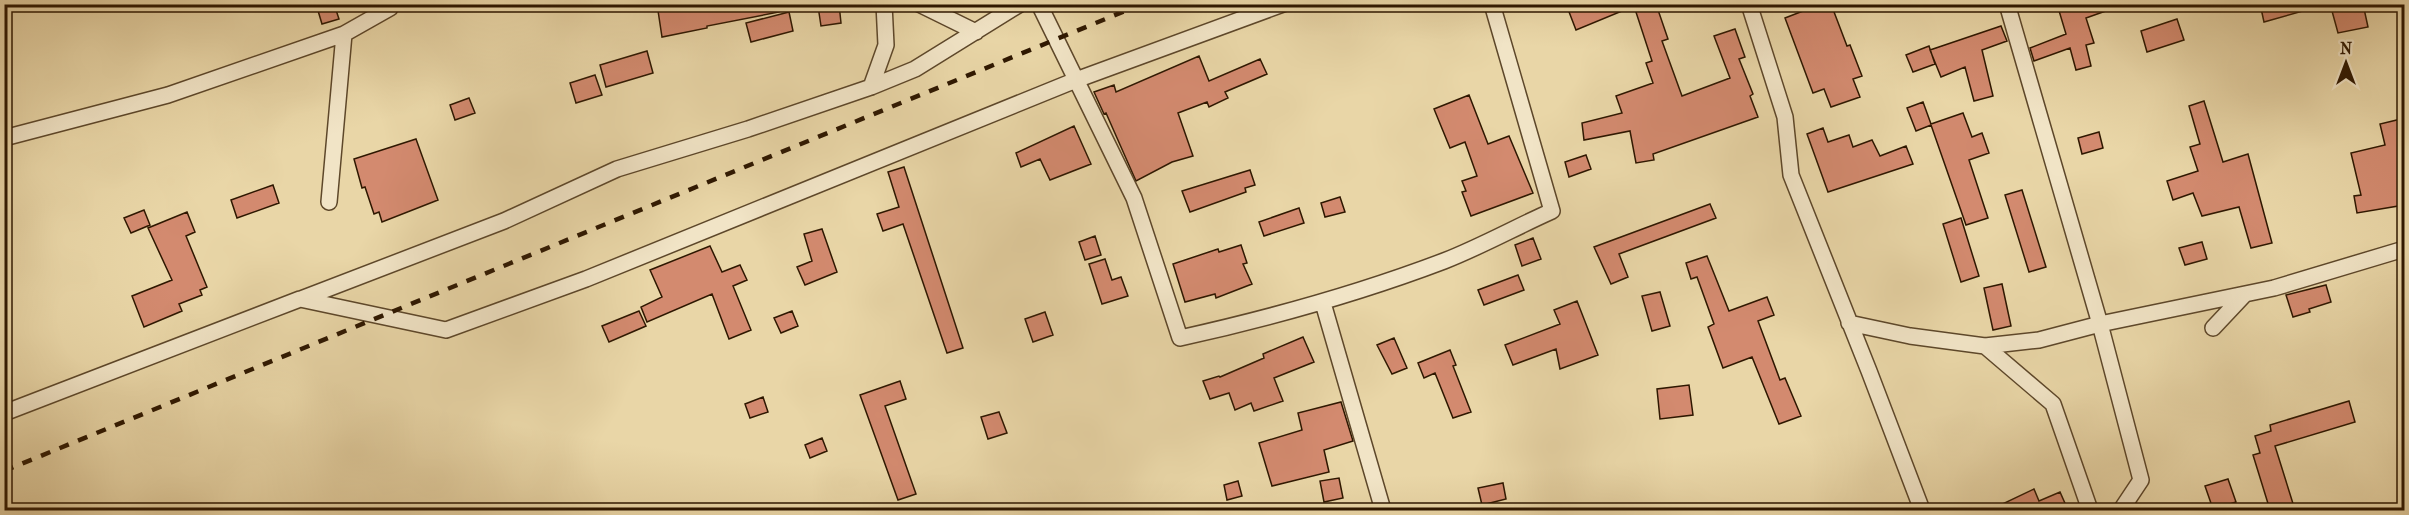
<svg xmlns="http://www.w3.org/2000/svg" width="2409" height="515" viewBox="0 0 2409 515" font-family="'IM FELL French Canon',serif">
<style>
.building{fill:#d38a6f;stroke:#2e1700;stroke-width:1.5}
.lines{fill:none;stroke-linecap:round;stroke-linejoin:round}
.minor-casing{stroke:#5d472a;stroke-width:18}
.minor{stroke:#f1e4c6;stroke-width:15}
.rail{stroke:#2e1700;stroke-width:4.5;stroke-dasharray:10 10;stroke-linecap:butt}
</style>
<rect width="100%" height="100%" fill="#e9d6a7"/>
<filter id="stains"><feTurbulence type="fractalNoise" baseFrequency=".00333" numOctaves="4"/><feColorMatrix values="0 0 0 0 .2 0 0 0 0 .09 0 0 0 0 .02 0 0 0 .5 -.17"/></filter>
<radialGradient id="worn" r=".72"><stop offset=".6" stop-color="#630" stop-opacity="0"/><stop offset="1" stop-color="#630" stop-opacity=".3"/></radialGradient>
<path class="building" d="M 316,4 L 334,4 L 339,19 L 322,24 Z
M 657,4 L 702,4 L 703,10 L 731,4 L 778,4 L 779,12 L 707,26 L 707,28 L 662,37 Z
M 839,4 L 841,23 L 821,26 L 818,6 Z
M 1566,4 L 1656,4 L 1668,39 L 1662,41 L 1682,96 L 1730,78 L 1714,36 L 1735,29 L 1745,57 L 1739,59 L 1753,94 L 1750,96 L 1758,117 L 1653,154 L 1654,160 L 1636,163 L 1630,131 L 1584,140 L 1582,123 L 1622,113 L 1616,96 L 1653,83 L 1646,63 L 1652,61 L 1634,6 L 1576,30 Z
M 1821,4 L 1831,4 L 1847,46 L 1850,45 L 1862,76 L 1853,79 L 1860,97 L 1831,107 L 1824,89 L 1813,93 L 1785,18 Z
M 2057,4 L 2116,4 L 2117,7 L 2086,18 L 2094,43 L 2086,45 L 2091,66 L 2076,70 L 2070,48 L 2034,61 L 2030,48 L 2066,34 Z
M 2260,4 L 2309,4 L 2310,9 L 2264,22 Z
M 2363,4 L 2368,27 L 2338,33 L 2332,11 Z
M 789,12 L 793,31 L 751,42 L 746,23 Z
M 2177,19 L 2184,40 L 2147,52 L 2141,31 Z
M 2001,26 L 2007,41 L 1982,50 L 1993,96 L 1974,101 L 1965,67 L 1941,77 L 1930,50 Z
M 1929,46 L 1935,64 L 1913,72 L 1906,55 Z
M 647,51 L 653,73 L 606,87 L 600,65 Z
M 1199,56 L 1209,81 L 1260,59 L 1267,74 L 1225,92 L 1228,98 L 1209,107 L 1207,102 L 1178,113 L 1193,156 L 1172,162 L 1136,181 L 1106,113 L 1104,114 L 1094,92 L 1114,85 L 1116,92 Z
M 595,75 L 602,95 L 576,103 L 570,83 Z
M 1469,95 L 1488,144 L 1509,136 L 1533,193 L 1471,216 L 1462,192 L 1466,191 L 1462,181 L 1477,176 L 1465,142 L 1450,148 L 1434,109 Z
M 469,98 L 475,113 L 455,120 L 450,105 Z
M 2204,101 L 2223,162 L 2248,154 L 2272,243 L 2251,248 L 2239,207 L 2202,216 L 2193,193 L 2173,200 L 2167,181 L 2198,171 L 2190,147 L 2200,144 L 2189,106 Z
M 1923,102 L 1931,124 L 1963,113 L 1972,137 L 1982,133 L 1989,153 L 1969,160 L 1988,218 L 1966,225 L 1931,125 L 1916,131 L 1907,108 Z
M 2401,119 L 2404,131 L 2404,205 L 2357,213 L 2354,196 L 2361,195 L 2351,153 L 2385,145 L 2380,124 Z
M 1074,126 L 1091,164 L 1050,180 L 1040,159 L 1021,167 L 1016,153 Z
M 1823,128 L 1828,142 L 1849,135 L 1853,147 L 1872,140 L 1880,156 L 1906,146 L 1913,164 L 1828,192 L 1807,134 Z
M 2099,132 L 2103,148 L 2082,154 L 2078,138 Z
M 416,139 L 438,200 L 382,222 L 379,212 L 374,214 L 365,187 L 362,188 L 354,159 Z
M 1586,155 L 1591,169 L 1569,177 L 1565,162 Z
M 904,167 L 963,348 L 947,353 L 903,224 L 883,231 L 877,214 L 899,207 L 888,172 Z
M 1250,170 L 1255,185 L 1245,188 L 1246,192 L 1190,212 L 1182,191 Z
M 273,185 L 279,203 L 237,218 L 231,200 Z
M 2022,190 L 2046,267 L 2029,272 L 2005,195 Z
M 1340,197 L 1345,212 L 1325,217 L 1321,203 Z
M 1710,204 L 1716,218 L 1619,254 L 1628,277 L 1611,284 L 1594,247 Z
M 1299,208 L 1304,223 L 1264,236 L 1259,222 Z
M 144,210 L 150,225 L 131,233 L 124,218 Z
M 187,212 L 195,232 L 186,236 L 207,287 L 200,290 L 202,295 L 179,304 L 182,311 L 144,327 L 132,296 L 172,280 L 148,228 Z
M 1961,218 L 1979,276 L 1961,282 L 1943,224 Z
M 822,229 L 837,272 L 805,285 L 797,267 L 812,261 L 804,234 Z
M 1095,236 L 1101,255 L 1085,260 L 1079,242 Z
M 1533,238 L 1541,259 L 1522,266 L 1515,245 Z
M 2202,242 L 2207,259 L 2185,265 L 2179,248 Z
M 1241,245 L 1247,263 L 1243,264 L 1252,284 L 1216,298 L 1215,294 L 1185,302 L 1173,264 L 1218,249 L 1219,252 Z
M 710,246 L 722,272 L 740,265 L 747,280 L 733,286 L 751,330 L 729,339 L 712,294 L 647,322 L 641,307 L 662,297 L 650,270 Z
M 1707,256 L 1729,311 L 1767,297 L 1774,315 L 1758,321 L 1780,380 L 1785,378 L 1801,416 L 1779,424 L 1752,357 L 1723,368 L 1708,327 L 1714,324 L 1697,277 L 1691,279 L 1686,263 Z
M 1105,259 L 1112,280 L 1121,277 L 1128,296 L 1102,304 L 1089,264 Z
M 1518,275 L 1524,290 L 1484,305 L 1478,290 Z
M 2002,284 L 2011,326 L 1993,330 L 1984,288 Z
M 2326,285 L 2331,302 L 2309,309 L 2310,312 L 2293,317 L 2286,295 Z
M 1660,292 L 1670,326 L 1652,331 L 1642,296 Z
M 1577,301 L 1598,355 L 1560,369 L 1556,349 L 1513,365 L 1505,345 L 1560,324 L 1554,310 Z
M 639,311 L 646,326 L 609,342 L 602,326 Z
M 792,311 L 798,326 L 781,333 L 774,318 Z
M 1045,312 L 1053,335 L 1033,342 L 1025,319 Z
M 1303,337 L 1314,362 L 1274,378 L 1283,401 L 1254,411 L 1251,403 L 1235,410 L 1229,393 L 1210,399 L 1203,381 L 1219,376 L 1220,377 L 1264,358 L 1263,354 Z
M 1394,338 L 1407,368 L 1392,374 L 1377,345 Z
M 1450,350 L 1456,365 L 1453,366 L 1471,412 L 1453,418 L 1435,373 L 1424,378 L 1418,363 Z
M 900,381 L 906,399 L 885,406 L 916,494 L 898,500 L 860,395 Z
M 1689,385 L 1693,415 L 1660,419 L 1657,389 Z
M 763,397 L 768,412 L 750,418 L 745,404 Z
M 2349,401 L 2355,422 L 2275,446 L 2295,510 L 2270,510 L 2253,455 L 2260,453 L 2255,436 L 2271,431 L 2270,425 Z
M 1341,402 L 1353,441 L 1324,450 L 1329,472 L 1272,486 L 1259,443 L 1302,430 L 1298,413 Z
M 999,412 L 1007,433 L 988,439 L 981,417 Z
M 822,438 L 827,451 L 810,458 L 805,445 Z
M 1339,478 L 1343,498 L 1324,502 L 1320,481 Z
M 2228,479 L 2236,502 L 2213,509 L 2205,486 Z
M 1238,481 L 1242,496 L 1227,500 L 1224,485 Z
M 1503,483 L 1506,499 L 1482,505 L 1478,488 Z
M 2034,489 L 2039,501 L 2060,492 L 2068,510 L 1990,510 Z"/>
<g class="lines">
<defs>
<path id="minor" d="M 919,4 L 976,32
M 1039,4 L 1134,198 L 1180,338 C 1270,318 1357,294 1444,261 C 1480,247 1516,227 1552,211 L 1492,4
M 1749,4 L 1785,117 L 1791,175 L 1869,371 L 1922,510
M 2007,4 L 2100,324 L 2141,480 L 2121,510
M 871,87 L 886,45 L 884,4
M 4,138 L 168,95 L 344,34
M 329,202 L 344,34 L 390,8
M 301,299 L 504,221 L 617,169 L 748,129 L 871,87 L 915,69 L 1020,4
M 1323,303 L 1383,510
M 1849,323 L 1910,336 L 1985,346 L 2039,340 L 2100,324 L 2274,288 L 2404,249
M 2213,328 L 2245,294
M 1985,346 L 2053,404 L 2090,510
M 4,413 L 300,299 L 446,330 L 586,279 L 1076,80 L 1283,4"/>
</defs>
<use href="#minor" class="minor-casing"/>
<use href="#minor" class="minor"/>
<path class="rail" d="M 4,471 L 1142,4"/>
</g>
<rect width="2409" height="515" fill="none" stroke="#e9d6a7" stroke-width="24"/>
<rect x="6" y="6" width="2397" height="503" fill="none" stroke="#2e1700" stroke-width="3"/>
<rect x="12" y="12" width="2385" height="491" fill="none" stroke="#2e1700" stroke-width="1.5"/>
<g transform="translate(2346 63)" stroke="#f1e4c6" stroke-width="4.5" paint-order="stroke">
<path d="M0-4.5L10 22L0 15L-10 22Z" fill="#2e1700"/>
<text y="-9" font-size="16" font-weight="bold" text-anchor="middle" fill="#2e1700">N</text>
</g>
<rect width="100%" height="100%" filter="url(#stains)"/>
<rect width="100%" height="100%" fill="url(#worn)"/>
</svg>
